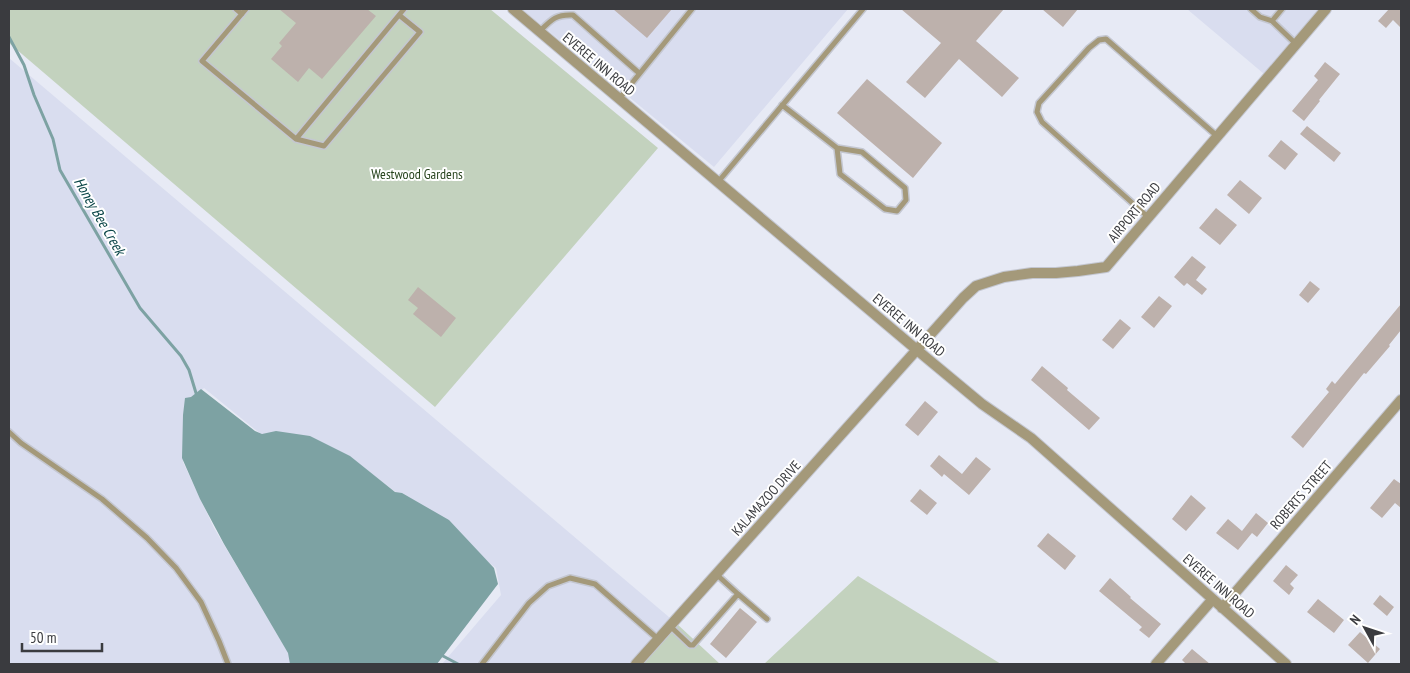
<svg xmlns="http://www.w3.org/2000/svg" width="1410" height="673" viewBox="0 0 1410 673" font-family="'PT Sans Narrow',sans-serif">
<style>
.built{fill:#d9ddef}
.green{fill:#c3d2be}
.water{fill:#7da2a3}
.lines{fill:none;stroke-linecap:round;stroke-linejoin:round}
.stream{stroke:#7da2a3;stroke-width:3}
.building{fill:#bdb1ac}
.lane-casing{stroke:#c4c7d1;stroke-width:8}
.street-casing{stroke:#c4c7d1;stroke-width:12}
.lane{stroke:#a4997a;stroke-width:5}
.street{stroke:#a4997a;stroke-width:10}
.labels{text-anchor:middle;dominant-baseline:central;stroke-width:4;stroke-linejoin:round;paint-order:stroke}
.street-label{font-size:14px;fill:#3a3b3f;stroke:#fff}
.park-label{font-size:14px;fill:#29451f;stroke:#fff}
.water-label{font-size:15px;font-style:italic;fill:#0b4648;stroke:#fff}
</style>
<rect width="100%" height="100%" fill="#e7eaf5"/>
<path class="built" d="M 522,9 L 848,9 L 714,167 Z
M 1187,9 L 1329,9 L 1270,79 Z
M 9,58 L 676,623 L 638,664 L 442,664 L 501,595 L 496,568 L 372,474 L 298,445 L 262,435 L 204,388 L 188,402 L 183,462 L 214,528 L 295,664 L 9,664 Z"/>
<path class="green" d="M 9,9 L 490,9 L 658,148 L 435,407 L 9,43 Z
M 858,576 L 1001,664 L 764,664 Z
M 676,623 L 720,664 L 638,664 Z"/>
<path class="water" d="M 201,389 L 255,431 L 262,434 L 276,431 L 310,436 L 350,456 L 395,492 L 402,493 L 449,520 L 494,568 L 498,584 L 437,664 L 290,664 L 288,653 L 224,544 L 200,499 L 182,458 L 183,415 L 185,398 L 191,397 Z"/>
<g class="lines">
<path class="stream" d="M 9,37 L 24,65 L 34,95 L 53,139 L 60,170 L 140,308 L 181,356 L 189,370 L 196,393
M 443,656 L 458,664"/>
</g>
<path class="building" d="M 279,9 L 367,9 L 376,16 L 322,79 L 309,68 L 298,82 L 271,59 L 282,46 L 279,43 L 296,23 Z
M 613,9 L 672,9 L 647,38 Z
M 901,9 L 1004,9 L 976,41 L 1019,78 L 1002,97 L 959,59 L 925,98 L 906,82 L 941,43 Z
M 1042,9 L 1078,9 L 1063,27 Z
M 1389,9 L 1401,9 L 1401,28 L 1393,20 L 1386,28 L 1378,21 Z
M 1325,62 L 1340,74 L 1319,100 L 1320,101 L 1304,121 L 1292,111 L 1318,80 L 1314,76 Z
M 867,79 L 942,143 L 913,178 L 837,113 Z
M 1307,126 L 1341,153 L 1334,162 L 1300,134 Z
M 1281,140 L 1298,154 L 1285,170 L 1268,156 Z
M 1240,180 L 1262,198 L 1249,214 L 1227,195 Z
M 1216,208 L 1237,225 L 1220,245 L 1199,228 Z
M 1192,256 L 1206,267 L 1196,280 L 1207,289 L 1202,295 L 1187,283 L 1184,286 L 1174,277 Z
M 1310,281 L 1320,289 L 1308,303 L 1299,295 Z
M 418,287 L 456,318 L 441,337 L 413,314 L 418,308 L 408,300 Z
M 1159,296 L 1172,306 L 1154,328 L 1141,317 Z
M 1401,304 L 1401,330 L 1389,345 L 1390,346 L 1366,374 L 1364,373 L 1303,448 L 1291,437 L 1329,392 L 1326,389 L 1332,381 L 1335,384 Z
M 1120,319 L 1131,328 L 1113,349 L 1102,340 Z
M 1042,366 L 1068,388 L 1067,390 L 1100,418 L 1089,430 L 1031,380 Z
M 925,401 L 938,412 L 918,436 L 905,425 Z
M 939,455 L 962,474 L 976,457 L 991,469 L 969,495 L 944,474 L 942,477 L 930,466 Z
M 1394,479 L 1401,484 L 1401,508 L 1395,503 L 1382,518 L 1370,508 Z
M 920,489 L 937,503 L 927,515 L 910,501 Z
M 1191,495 L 1206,508 L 1186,531 L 1172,519 Z
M 1256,513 L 1268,523 L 1257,537 L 1252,533 L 1238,550 L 1216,533 L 1228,519 L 1242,531 Z
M 1048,533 L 1076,556 L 1065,570 L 1037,546 Z
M 1286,565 L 1298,575 L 1290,584 L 1294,588 L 1289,595 L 1273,581 Z
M 1110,578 L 1131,597 L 1130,598 L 1161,624 L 1149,638 L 1139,630 L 1142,627 L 1099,591 Z
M 1380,595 L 1394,607 L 1387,616 L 1373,604 Z
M 1318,599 L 1344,620 L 1334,633 L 1307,612 Z
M 740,608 L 757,622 L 726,658 L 710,644 Z
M 1360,632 L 1380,649 L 1368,663 L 1348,645 Z
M 1192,649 L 1210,664 L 1186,664 L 1182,660 Z"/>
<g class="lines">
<defs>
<path id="lane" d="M 236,9 L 242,14
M 246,9 L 202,61 L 296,139 L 404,9
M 1251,9 L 1260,17 L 1272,21
M 1282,9 L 1272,21 L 1296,44
M 540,31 C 551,20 556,14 573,15 L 639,73
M 619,99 L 692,9
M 782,105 L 837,148 L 862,152 L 905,188 L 906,200 L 897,211 L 885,209 L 840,174 L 837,148
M 296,139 L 324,146 L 420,32 L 399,15
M 718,182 L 863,9
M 1148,217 L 1042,122 L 1037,112 L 1039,103 L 1089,48 L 1099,40 L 1106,39 L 1217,136
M 9,432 L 21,443 L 102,499 L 147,538 L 176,568 L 201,602 L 219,641 L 228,664
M 738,594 L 767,619
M 670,626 L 690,645 L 693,645 L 738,594 L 716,574
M 482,664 L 529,603 L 548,586 L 570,578 L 595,584 L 658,639"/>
<path id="street" d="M 513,9 L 917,350 L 982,404 L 1031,438 L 1286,664
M 1222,608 L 1401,400
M 636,664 L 963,298 L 976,286 L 1004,277 L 1032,273 L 1056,273 L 1078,271 L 1106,267 L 1326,9
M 1156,664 L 1212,600"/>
</defs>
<use href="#lane" class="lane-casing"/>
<use href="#street" class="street-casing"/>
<use href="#lane" class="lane"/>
<use href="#street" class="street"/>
</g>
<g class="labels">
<g class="street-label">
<text transform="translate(599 64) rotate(40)">EVEREE INN ROAD</text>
<text transform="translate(1134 212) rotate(-50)">AIRPORT ROAD</text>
<text transform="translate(909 325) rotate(40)">EVEREE INN ROAD</text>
<text transform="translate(1301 495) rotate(-49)">ROBERTS STREET</text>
<text transform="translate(766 498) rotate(-48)">KALAMAZOO DRIVE</text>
<text transform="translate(1219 586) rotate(41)">EVEREE INN ROAD</text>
</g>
<g class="park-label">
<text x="417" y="174">Westwood Gardens</text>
</g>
<g class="water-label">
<text transform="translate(100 216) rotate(60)">Honey Bee Creek</text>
</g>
</g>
<rect width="1410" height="673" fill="none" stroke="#3a3b3f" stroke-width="20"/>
<g transform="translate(1365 628) rotate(310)" stroke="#ffffff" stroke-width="4" paint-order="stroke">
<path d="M0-4L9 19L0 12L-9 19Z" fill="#3a3b3f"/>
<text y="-8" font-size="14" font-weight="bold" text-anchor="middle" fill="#3a3b3f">N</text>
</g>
<path d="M22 643v8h80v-8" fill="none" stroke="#3a3b3f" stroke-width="2.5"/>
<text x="30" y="643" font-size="15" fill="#3a3b3f" stroke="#ffffff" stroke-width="4" paint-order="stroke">50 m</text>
</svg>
